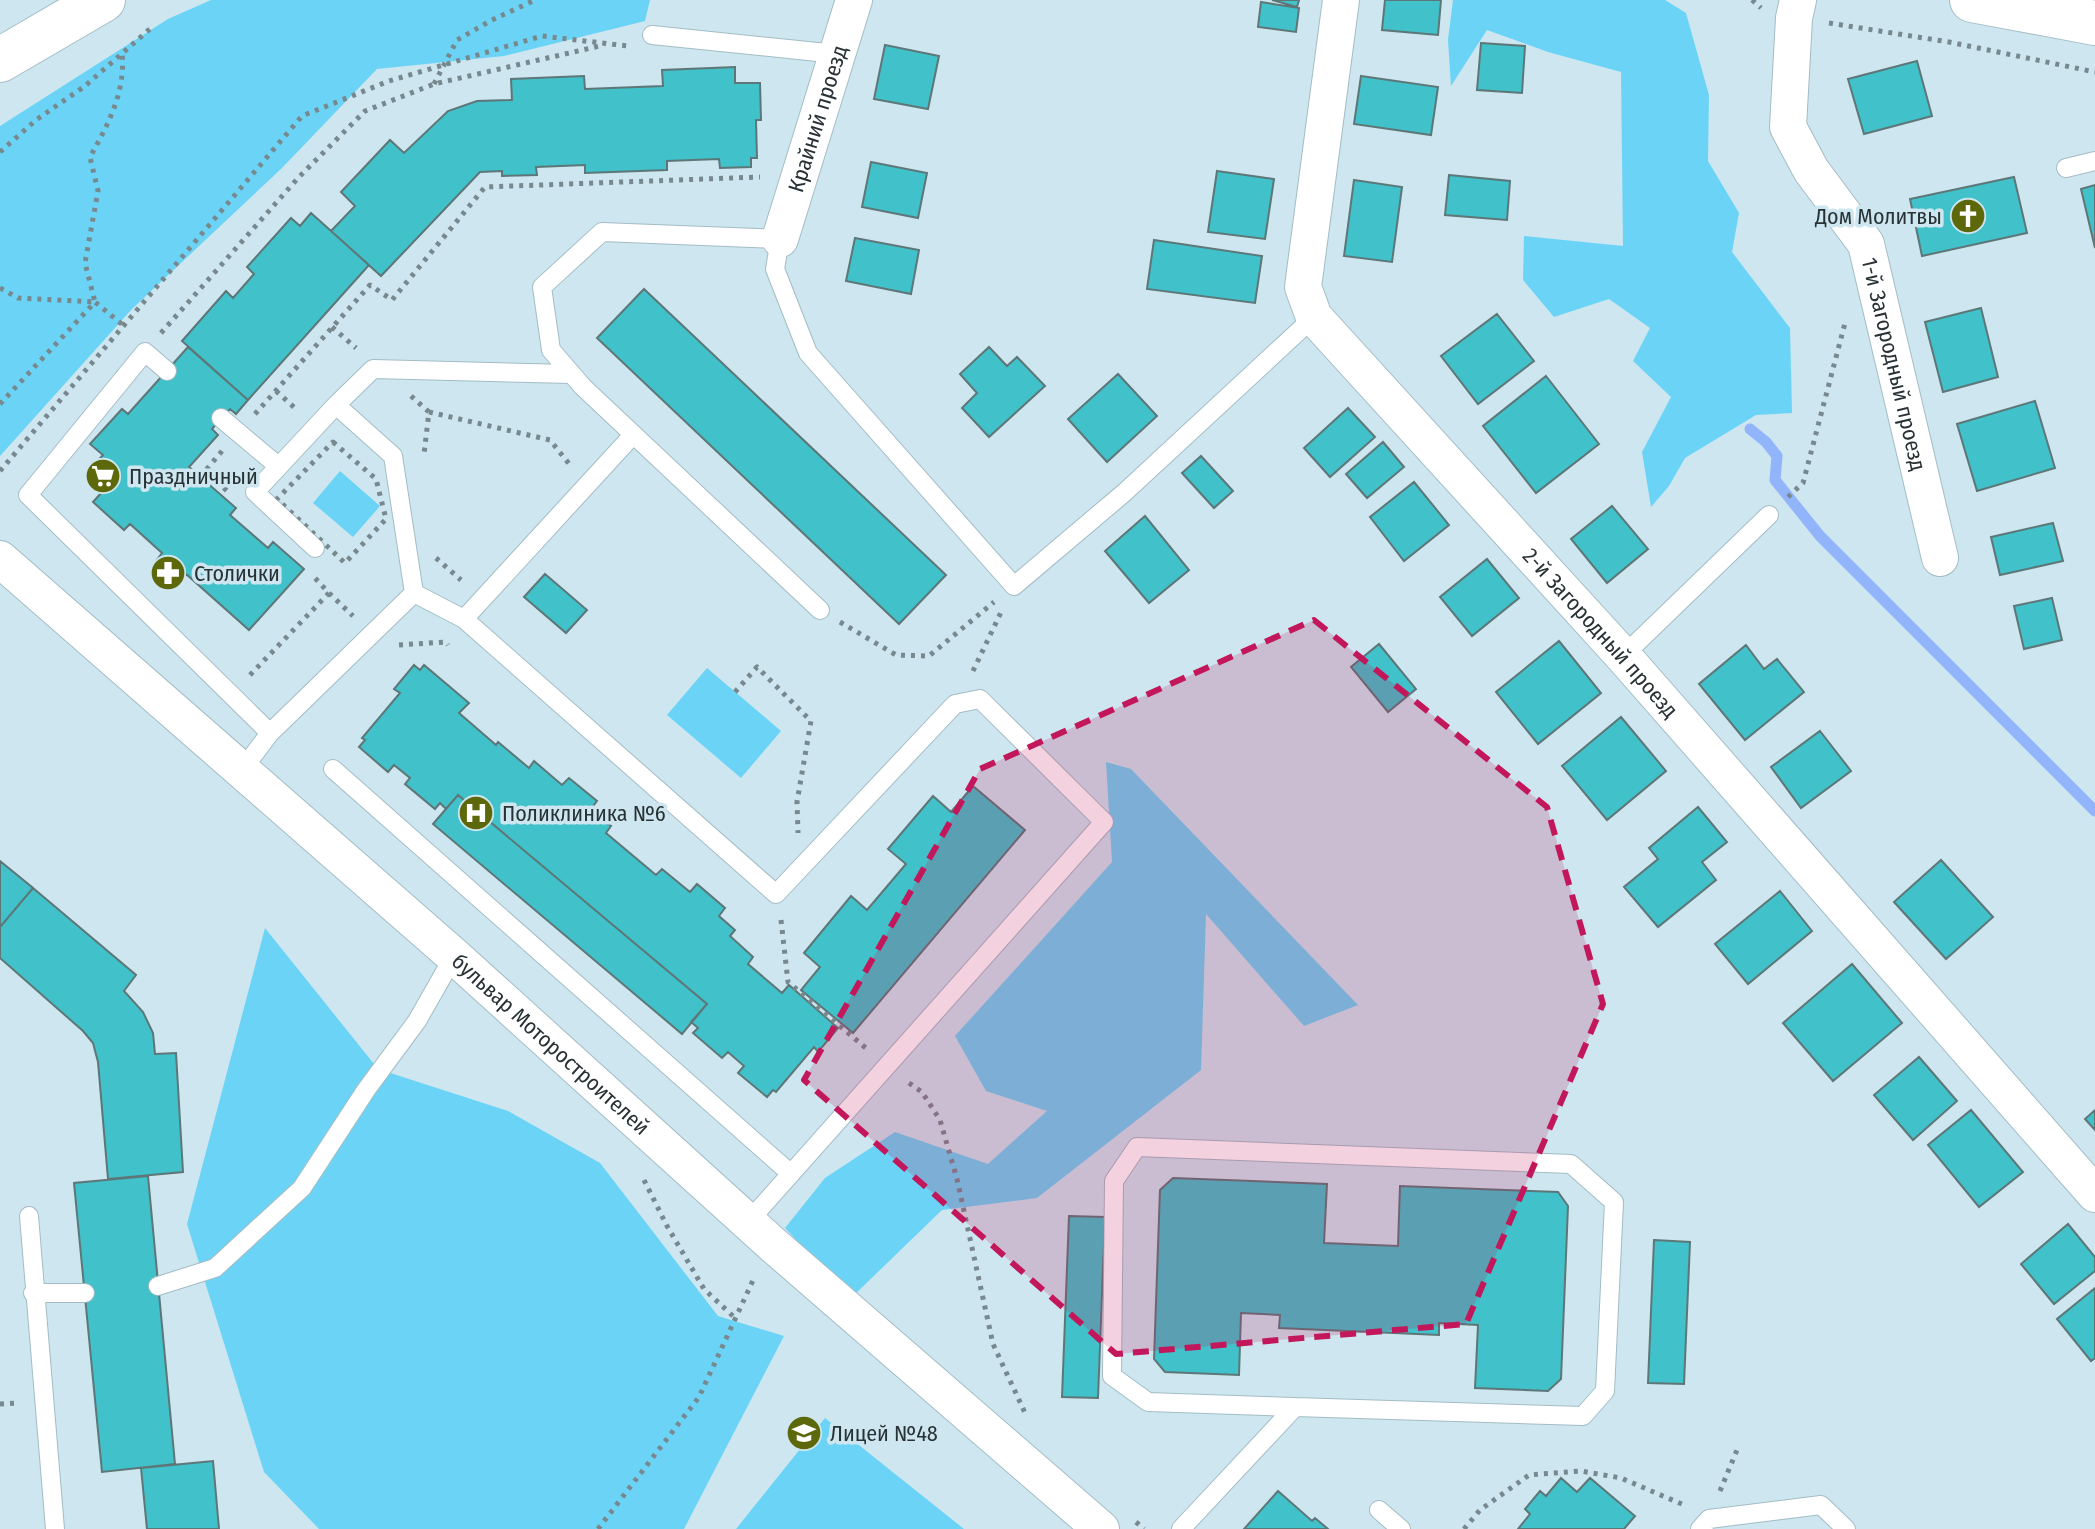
<svg xmlns="http://www.w3.org/2000/svg" width="2095" height="1529" viewBox="0 0 2095 1529" font-family="'Fira Sans Condensed',sans-serif">
<style>
.green{fill:#6bd4f6}
.lines{fill:none;stroke-linecap:round;stroke-linejoin:round}
.stream{stroke:#91b4fb;stroke-width:11}
.building{fill:#41c1c9;stroke:#5d7778;stroke-width:2}
.lane-casing{stroke:#a3bcc5;stroke-width:20}
.street-casing{stroke:#a3bcc5;stroke-width:38}
.secondary-casing{stroke:#a3bcc5;stroke-width:46}
.path{stroke:#77898e;stroke-width:5;stroke-dasharray:4 6;stroke-linecap:butt}
.lane{stroke:#fff;stroke-width:18}
.street{stroke:#fff;stroke-width:36}
.secondary{stroke:#fff;stroke-width:44}
.marked{fill:#c2185b;fill-opacity:0.2;stroke:#c2185b;stroke-width:6;stroke-dasharray:16 10;stroke-linejoin:round}
.labels{text-anchor:middle;dominant-baseline:central;stroke-width:7;stroke-linejoin:round;paint-order:stroke}
.street-label{font-size:22px;fill:#283235;stroke:#cde6ef}
.poi-label{font-size:22px;fill:#283235;stroke:#cde6ef;text-anchor:start}
</style>
<rect width="100%" height="100%" fill="#cde6ef"/>
<path class="green" d="M 211,0 L 650,0 L 645,21 L 504,56 L 377,69 L 281,169 L 132,309 L 0,456 L 0,126 L 168,19 Z
M 1453,0 L 1665,0 L 1686,13 L 1709,95 L 1708,161 L 1739,213 L 1732,252 L 1790,328 L 1792,413 L 1756,415 L 1685,458 L 1669,486 L 1651,507 L 1642,452 L 1671,397 L 1633,361 L 1650,328 L 1609,299 L 1554,317 L 1523,280 L 1524,236 L 1623,246 L 1621,72 L 1548,52 L 1487,30 L 1451,86 L 1448,40 Z
M 340,471 L 380,506 L 353,537 L 313,503 Z
M 707,668 L 781,731 L 741,778 L 667,715 Z
M 1106,762 L 1131,769 L 1358,1005 L 1304,1026 L 1206,914 L 1201,1070 L 1037,1198 L 942,1210 L 851,1298 L 785,1228 L 825,1178 L 895,1132 L 988,1164 L 1047,1111 L 986,1091 L 955,1036 L 1112,862 Z
M 265,928 L 378,1069 L 508,1111 L 600,1163 L 718,1316 L 784,1336 L 684,1529 L 319,1529 L 264,1472 L 187,1224 Z
M 825,1418 L 964,1529 L 736,1529 Z"/>
<g class="lines">
<path class="stream" d="M 1750,429 L 1766,442 L 1777,456 L 1775,480 L 1820,536 L 2095,811"/>
</g>
<path class="building" d="M 1272,0 L 1299,0 L 1297,7 Z
M 1385,0 L 1441,0 L 1438,35 L 1382,30 Z
M 1261,2 L 1299,8 L 1296,32 L 1258,27 Z
M 1481,43 L 1525,46 L 1522,93 L 1477,90 Z
M 885,45 L 939,56 L 928,109 L 874,99 Z
M 1917,61 L 1932,116 L 1864,134 L 1848,79 Z
M 735,67 L 735,83 L 760,83 L 761,120 L 756,120 L 757,158 L 751,158 L 751,167 L 720,168 L 719,159 L 667,161 L 667,170 L 585,173 L 585,165 L 536,167 L 537,175 L 502,176 L 502,171 L 480,172 L 381,276 L 331,231 L 355,206 L 341,192 L 390,140 L 404,153 L 448,111 L 477,101 L 512,100 L 511,79 L 584,76 L 585,89 L 663,86 L 662,70 Z
M 1361,76 L 1438,87 L 1431,135 L 1354,124 Z
M 871,162 L 927,173 L 918,218 L 862,207 Z
M 1217,171 L 1274,179 L 1265,239 L 1208,232 Z
M 1449,175 L 1510,181 L 1507,220 L 1445,215 Z
M 2014,177 L 2027,233 L 1922,256 L 1910,199 Z
M 1354,180 L 1402,187 L 1392,262 L 1344,256 Z
M 2095,185 L 2095,248 L 2081,189 Z
M 311,213 L 369,265 L 248,400 L 182,341 L 226,291 L 233,298 L 254,274 L 247,267 L 291,218 L 300,226 Z
M 855,238 L 919,250 L 911,294 L 846,281 Z
M 1154,240 L 1262,256 L 1255,303 L 1147,289 Z
M 644,289 L 946,575 L 899,624 L 597,338 Z
M 1981,308 L 1998,377 L 1943,392 L 1925,322 Z
M 1497,314 L 1534,361 L 1478,404 L 1441,356 Z
M 188,347 L 248,400 L 236,414 L 230,409 L 221,418 L 212,429 L 218,435 L 189,467 L 236,508 L 230,515 L 268,548 L 273,542 L 304,569 L 249,630 L 186,574 L 179,582 L 156,561 L 162,553 L 130,524 L 124,530 L 93,502 L 102,492 L 94,485 L 103,476 L 93,466 L 103,455 L 90,444 L 122,409 L 128,414 Z
M 989,347 L 1007,366 L 1017,357 L 1045,386 L 989,437 L 962,408 L 977,393 L 960,374 Z
M 1118,374 L 1157,416 L 1107,462 L 1068,419 Z
M 1546,376 L 1599,444 L 1536,493 L 1483,426 Z
M 2035,401 L 2055,468 L 1977,491 L 1957,424 Z
M 1348,408 L 1375,437 L 1330,477 L 1304,448 Z
M 1383,442 L 1404,467 L 1367,498 L 1346,474 Z
M 1201,456 L 1233,491 L 1214,508 L 1182,473 Z
M 1414,482 L 1449,525 L 1404,561 L 1370,517 Z
M 1612,506 L 1648,549 L 1607,583 L 1571,539 Z
M 1145,516 L 1189,570 L 1149,603 L 1105,551 Z
M 2053,523 L 2063,561 L 2000,575 L 1991,537 Z
M 1487,559 L 1519,598 L 1472,636 L 1440,597 Z
M 545,574 L 587,610 L 566,633 L 524,597 Z
M 2052,598 L 2062,640 L 2024,649 L 2014,606 Z
M 1559,641 L 1601,693 L 1538,744 L 1496,692 Z
M 1379,644 L 1416,689 L 1388,712 L 1351,667 Z
M 1746,645 L 1764,669 L 1777,659 L 1804,692 L 1745,740 L 1699,684 Z
M 414,665 L 420,670 L 424,665 L 469,703 L 459,713 L 496,745 L 498,742 L 529,768 L 534,761 L 562,785 L 569,778 L 597,801 L 591,809 L 611,826 L 606,833 L 656,875 L 662,869 L 690,892 L 697,884 L 725,908 L 719,916 L 735,930 L 730,936 L 753,957 L 748,964 L 782,993 L 789,985 L 838,1028 L 818,1052 L 814,1047 L 776,1092 L 773,1090 L 767,1097 L 738,1073 L 744,1066 L 728,1052 L 722,1058 L 693,1033 L 698,1028 L 691,1022 L 707,1004 L 458,795 L 446,809 L 440,803 L 435,809 L 405,784 L 410,778 L 394,765 L 388,772 L 359,747 L 365,740 L 362,738 L 400,693 L 394,689 Z
M 1621,717 L 1666,771 L 1607,820 L 1562,766 Z
M 1820,731 L 1851,771 L 1801,808 L 1771,767 Z
M 973,786 L 1025,830 L 853,1033 L 801,990 L 820,967 L 804,953 L 851,896 L 867,910 L 906,864 L 888,849 L 933,796 L 951,812 Z
M 458,795 L 707,1004 L 682,1034 L 433,824 Z
M 1698,807 L 1727,842 L 1702,862 L 1716,880 L 1658,927 L 1624,887 L 1658,859 L 1649,848 Z
M 1941,860 L 1993,917 L 1946,959 L 1894,902 Z
M 0,861 L 33,888 L 0,927 Z
M 33,888 L 136,975 L 124,991 L 143,1012 L 153,1033 L 155,1054 L 176,1053 L 183,1172 L 108,1179 L 98,1062 L 93,1043 L 83,1031 L 0,958 L 0,927 Z
M 1780,891 L 1812,931 L 1748,984 L 1715,944 Z
M 1852,964 L 1902,1023 L 1833,1081 L 1783,1023 Z
M 1919,1057 L 1957,1101 L 1913,1140 L 1874,1095 Z
M 1971,1110 L 2023,1172 L 1979,1207 L 1928,1145 Z
M 2095,1110 L 2095,1130 L 2085,1119 Z
M 148,1176 L 175,1464 L 102,1472 L 74,1183 Z
M 1173,1178 L 1327,1184 L 1324,1243 L 1398,1246 L 1400,1186 L 1558,1192 L 1568,1206 L 1561,1379 L 1548,1391 L 1475,1388 L 1478,1325 L 1439,1323 L 1439,1335 L 1279,1328 L 1280,1315 L 1241,1313 L 1239,1375 L 1165,1372 L 1154,1359 L 1160,1190 Z
M 1069,1216 L 1105,1217 L 1098,1398 L 1062,1397 Z
M 2068,1224 L 2095,1257 L 2095,1271 L 2054,1304 L 2021,1264 Z
M 1654,1240 L 1690,1242 L 1684,1384 L 1648,1383 Z
M 2095,1288 L 2095,1358 L 2091,1361 L 2057,1319 Z
M 213,1461 L 219,1529 L 147,1529 L 141,1468 Z
M 1561,1478 L 1577,1492 L 1590,1478 L 1635,1516 L 1624,1529 L 1518,1529 L 1530,1514 L 1525,1509 L 1540,1491 L 1546,1496 Z
M 1278,1491 L 1312,1521 L 1315,1518 L 1328,1529 L 1244,1529 Z"/>
<g class="lines">
<defs>
<path id="lane" d="M 652,35 L 837,54
M 2066,168 L 2095,161
M 167,371 L 145,352 L 28,495 L 270,733
M 221,418 L 278,466
M 315,548 L 255,492 L 336,405
M 414,593 L 393,456 L 336,405 L 373,369 L 571,374
M 820,610 L 583,387 L 551,350 L 542,287 L 602,232 L 780,239 L 775,269 L 808,353 L 1014,586 L 1125,492 L 1314,317
M 464,619 L 632,436
M 1623,656 L 1769,515
M 333,769 L 790,1173
M 242,770 L 270,733 L 414,593 L 464,619 L 776,894 L 955,704 L 980,699 L 1104,822 L 748,1222
M 29,1216 L 55,1529
M 158,1286 L 215,1268 L 302,1188 L 366,1090 L 417,1021 L 454,956
M 33,1293 L 85,1293
M 1379,1510 L 1401,1529
M 1181,1529 L 1295,1407 L 1583,1416 L 1605,1391 L 1614,1202 L 1571,1164 L 1137,1147 L 1114,1181 L 1112,1376 L 1148,1402 L 1295,1407
M 1700,1529 L 1709,1519 L 1821,1505 L 1846,1529"/>
<g id="street">
<path id="s1" d="M 1341,0 L 1303,287 L 1314,317 L 1623,656 L 2095,1194"/>
<path id="s2" d="M 1798,0 L 1794,18 L 1788,127 L 1811,170 L 1866,244 L 1940,558"/>
<path id="s3" d="M 780,239 L 854,0"/>
<path id="s4" d="M 0,559 L 454,956 L 771,1243 L 1101,1529"/>
</g>
<path id="secondary" d="M 1972,0 L 2095,23
M 0,60 L 103,0"/>
</defs>
<use href="#lane" class="lane-casing"/>
<use href="#street" class="street-casing"/>
<use href="#secondary" class="secondary-casing"/>
<path class="path" d="M 1752,0 L 1761,8
M 1829,23 L 1949,42 L 2095,72
M 434,84 L 457,40 L 492,20 L 535,0
M 0,152 L 36,120 L 85,86 L 151,28
M 0,288 L 18,298 L 95,302 L 85,263 L 98,191 L 90,157 C 108,125 126,91 122,53
M 332,327 L 356,348
M 161,333 L 299,177 L 365,111 L 434,84 L 604,45
M 276,391 L 296,409
M 411,396 L 429,412 L 424,454
M 0,404 L 95,302 L 124,326
M 429,412 L 550,440 L 570,465
M 255,414 L 370,285 L 392,300 L 485,187 L 760,177
M 333,442 L 376,479 L 386,519 L 345,563 L 277,499 Z
M 222,451 L 206,470 L 229,493
M 0,471 L 302,116 L 389,81 L 542,36 L 628,46
M 1788,497 L 1803,483 L 1845,323
M 436,558 L 461,580
M 329,593 L 353,616
M 840,622 L 896,655 L 929,656 L 994,602
M 399,645 L 446,642 L 448,645
M 973,671 L 1003,608
M 250,675 L 329,593 L 313,576
M 735,692 L 757,667 L 811,721 L 797,802 L 798,833
M 781,920 L 788,982 L 867,1049
M 909,1083 L 922,1092 L 940,1120 L 957,1179 L 993,1344 L 1026,1415
M 644,1180 L 667,1226 L 704,1289 L 735,1318
M 0,1404 L 19,1403
M 1720,1491 L 1737,1450
M 1136,1522 L 1144,1529
M 598,1529 L 699,1397 L 755,1276
M 1464,1529 L 1480,1510 L 1529,1475 L 1581,1471 L 1621,1478 L 1684,1505"/>
<use href="#lane" class="lane"/>
<use href="#street" class="street"/>
<use href="#secondary" class="secondary"/>
</g>
<path class="marked" d="M 1314,620 L 1547,807 L 1603,1004 L 1466,1324 L 1116,1354 L 804,1080 L 980,769 Z"/>
<defs>
<symbol id="church-disc" viewBox="-11 -11 22 22"><circle r="9.5" fill="#5d680b" stroke="#cde6ef"/><path d="M-1.2-6h2.4v3.5h3.3v2.4h-3.3V6h-2.4V-.1h-3.3v-2.4h3.3Z" fill="#fff"/></symbol>
<symbol id="supermarket-disc" viewBox="-11 -11 22 22"><circle r="9.5" fill="#5d680b" stroke="#cde6ef"/><path d="M-6-5.5h2.5l.6 2H6L4.5 2H-2.5L-4.4-4H-6ZM-1.5 3.2a1.3 1.3 0 1 0 .1 0ZM3 3.2a1.3 1.3 0 1 0 .1 0Z" fill="#fff"/></symbol>
<symbol id="pharmacy-disc" viewBox="-11 -11 22 22"><circle r="9.5" fill="#5d680b" stroke="#cde6ef"/><path d="M-2-6h4v4h4v4h-4v4h-4v-4h-4v-4h4Z" fill="#fff"/></symbol>
<symbol id="hospital-disc" viewBox="-11 -11 22 22"><circle r="9.5" fill="#5d680b" stroke="#cde6ef"/><path d="M-5-5h3v3.5h4V-5h3V5h-3V1.5h-4V5h-3Z" fill="#fff"/></symbol>
<symbol id="school-disc" viewBox="-11 -11 22 22"><circle r="9.5" fill="#5d680b" stroke="#cde6ef"/><path d="M0-5L7-2L0 1L-7-2ZM-4 1L0 2.5L4 1V4Q0 6-4 4Z" fill="#fff"/></symbol>
</defs>
<g fill-rule="evenodd">
<use href="#church-disc" x="1948" y="196" width="40" height="40"/>
<use href="#supermarket-disc" x="83" y="456" width="40" height="40"/>
<use href="#pharmacy-disc" x="148" y="553" width="40" height="40"/>
<use href="#hospital-disc" x="456" y="793" width="40" height="40"/>
<use href="#school-disc" x="784" y="1413" width="40" height="40"/>
</g>
<g class="labels">
<g class="street-label">
<text stroke="none"><textPath href="#s3" startOffset="126">Крайний проезд</textPath></text>
<text stroke="none"><textPath href="#s2" startOffset="392">1-й Загородный проезд</textPath></text>
<text stroke="none"><textPath href="#s1" startOffset="748">2-й Загородный проезд</textPath></text>
<text stroke="none"><textPath href="#s4" startOffset="734">бульвар Моторостроителей</textPath></text>
</g>
<g class="poi-label">
<text x="1942" y="216" text-anchor="end">Дом Молитвы</text>
<text x="129" y="476">Праздничный</text>
<text x="194" y="573">Столички</text>
<text x="502" y="813">Поликлиника №6</text>
<text x="830" y="1433">Лицей №48</text>
</g>
</g>
</svg>
